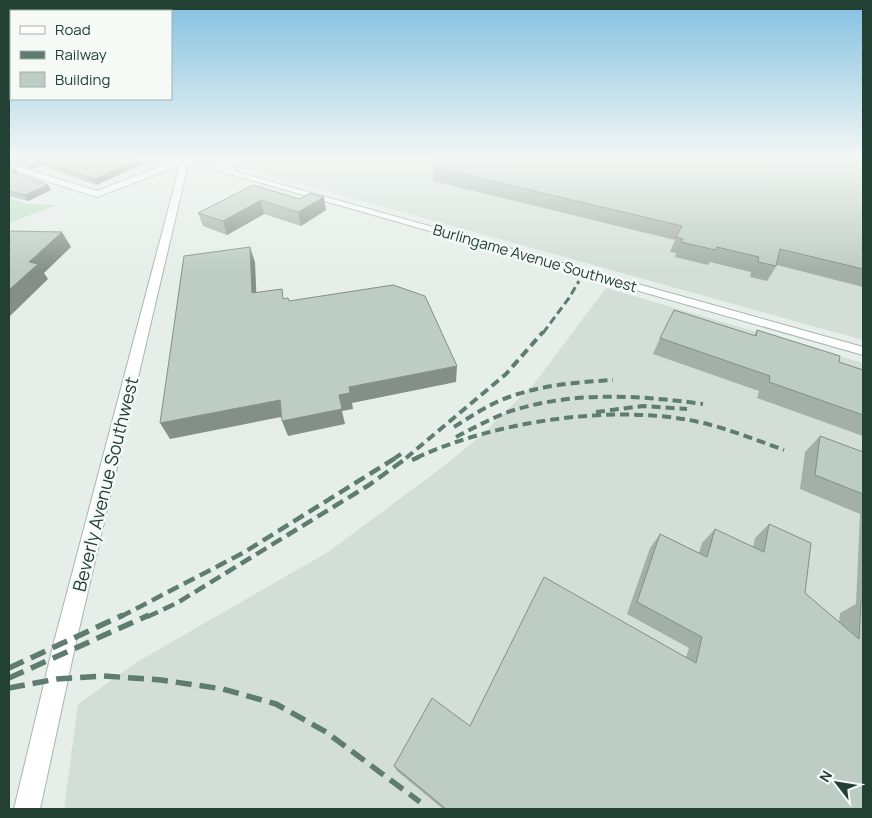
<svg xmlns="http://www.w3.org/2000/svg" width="872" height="818" viewBox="0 0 872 818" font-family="Manrope,sans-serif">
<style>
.built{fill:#d3ded8}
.green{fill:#bedfc3}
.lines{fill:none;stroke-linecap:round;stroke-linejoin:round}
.minor-casing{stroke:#a7b6af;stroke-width:2}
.tertiary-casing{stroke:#a7b6af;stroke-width:2}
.secondary-casing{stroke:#a3baaf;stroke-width:2}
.minor{fill:#fff;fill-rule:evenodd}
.tertiary{fill:#fff;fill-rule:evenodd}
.secondary{fill:#fff;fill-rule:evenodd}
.rail-far3{stroke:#5e7c70;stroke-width:3;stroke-dasharray:8 4;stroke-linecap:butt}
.rail-far2{stroke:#5e7c70;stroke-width:4;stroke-dasharray:9 5;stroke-linecap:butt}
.rail-far1{stroke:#5e7c70;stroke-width:4.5;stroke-dasharray:12 6;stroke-linecap:butt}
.rail{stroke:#5e7c70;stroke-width:5.5;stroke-dasharray:16 8;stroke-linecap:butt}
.wall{fill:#a3afa9}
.shaded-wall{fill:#848f89}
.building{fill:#bdccc4;stroke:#848f89}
.labels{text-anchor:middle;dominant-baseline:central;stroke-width:5;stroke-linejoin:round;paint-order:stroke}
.far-street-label{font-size:15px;fill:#234035;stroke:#f6faf7}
.street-label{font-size:18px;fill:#234035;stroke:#f6faf7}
</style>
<rect width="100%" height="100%" fill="#e5eee9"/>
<path class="built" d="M 234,158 L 863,158 L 863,340 L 237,166 Z
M 606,288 L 863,363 L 863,809 L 64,809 L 78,704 L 137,662 L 328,552 L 440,469 L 477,439 L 534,384 Z"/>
<path class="green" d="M 9,198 L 28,204 L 57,205 L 9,223 Z"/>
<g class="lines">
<defs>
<path id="minor" d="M 182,158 L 189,160 L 76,642 L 40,809 L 14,809 L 54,642 L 180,165 L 97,197 L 9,169 L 9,164 L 97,191 Z"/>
<path id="tertiary" d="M 174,158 L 186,158 L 863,347 L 863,355 Z"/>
<path id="secondary" d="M 182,158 L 193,158 L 185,162 L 182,162 Z
M 212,158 L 220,158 L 224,162 L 234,166 L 235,172 L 228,174 L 227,169 L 218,166 Z"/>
</defs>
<use href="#minor" class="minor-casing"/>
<use href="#tertiary" class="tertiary-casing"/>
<use href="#secondary" class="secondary-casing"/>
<use href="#minor" class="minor"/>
<use href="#tertiary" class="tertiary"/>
<use href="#secondary" class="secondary"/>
<path class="rail-far3" d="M 543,333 L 569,298 L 579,281"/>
<path class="rail-far2" d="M 596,412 L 643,406 L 687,409
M 454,427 C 472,416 489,404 509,397 C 542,385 578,382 613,380
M 456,437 C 473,428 490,419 508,412 C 571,391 638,395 703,404
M 395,458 L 401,454
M 406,458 L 506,374 L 543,332
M 416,458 C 493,422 606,405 689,420 C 722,426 753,439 784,450"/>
<path class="rail-far1" d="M 412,460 L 419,457
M 120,617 L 243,553 L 397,457
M 147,617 L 177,603 L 369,485 L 408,457"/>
<path class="rail" d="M 9,668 L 123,615
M 9,678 L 149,615
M 9,688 L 57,679 L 104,676 L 161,680 L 223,689 L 276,704 L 326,732 L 420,802"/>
</g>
<path class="wall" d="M 9,158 L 145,158 L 147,162 L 96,185 L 42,166 L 32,169 L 9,163 Z
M 433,158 L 863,158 L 863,287 L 777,265 L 767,281 L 750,277 L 751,272 L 710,262 L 708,265 L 675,257 L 676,253 L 670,252 L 675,240 L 433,181 L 433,167 L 439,163 L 433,162 Z
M 9,167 L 15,169 L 18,174 L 48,185 L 51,190 L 28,201 L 9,196 Z
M 253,185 L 326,210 L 301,226 L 264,214 L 227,235 L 203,226 L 198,213 Z
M 757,330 L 839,362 L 863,370 L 863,436 L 757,398 L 759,391 L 653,354 L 660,338 L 754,336 Z
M 820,436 L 863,452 L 863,809 L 443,809 L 397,771 L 394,766 L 470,726 L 686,657 L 689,648 L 627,614 L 650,548 L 660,534 L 699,553 L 702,543 L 715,529 L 753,547 L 755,538 L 769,524 L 805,593 L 839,622 L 840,613 L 856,604 L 860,514 L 800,489 L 805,452 Z"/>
<path class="shaded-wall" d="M 143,158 L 145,158 L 147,162 L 96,185 L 94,179 Z
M 39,161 L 42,166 L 32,169 L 29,164 Z
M 15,169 L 19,174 L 10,171 Z
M 48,185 L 51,190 L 28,201 L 25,195 Z
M 324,197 L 326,210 L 301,226 L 298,212 Z
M 261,200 L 264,214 L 227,235 L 223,221 Z
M 62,232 L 71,247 L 44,273 L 48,279 L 9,317 L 9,290 L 29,262 Z
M 250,247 L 255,262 L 257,309 L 252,293 Z
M 457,366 L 456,382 L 352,403 L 353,409 L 342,411 L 345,424 L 288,436 L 282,421 L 339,395 L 349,387 Z
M 280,400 L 286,416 L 170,439 L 160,423 Z"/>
<path class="building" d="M 9,158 L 143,158 L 94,179 L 39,161 L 29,164 L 9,159 Z
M 447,158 L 863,158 L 863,269 L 780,249 L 776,266 L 758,262 L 759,257 L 717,247 L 715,250 L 681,242 L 683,239 L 676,237 L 682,226 L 433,167 Z
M 9,167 L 15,169 L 10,171 L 48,185 L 25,195 L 9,191 Z
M 253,185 L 300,199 L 310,193 L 324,197 L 298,212 L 261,200 L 223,221 L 198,213 Z
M 11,231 L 62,232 L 29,262 L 38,264 L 9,290 L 9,233 Z
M 250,247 L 252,293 L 282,289 L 283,299 L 288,298 L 289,301 L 393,285 L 425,296 L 457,366 L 349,387 L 350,393 L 339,395 L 342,409 L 282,421 L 280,400 L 160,423 L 184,256 Z
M 674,310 L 756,336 L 757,330 L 840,356 L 839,362 L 863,370 L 863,415 L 769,382 L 770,376 L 660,338 Z
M 820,436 L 863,452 L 863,494 L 815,475 Z
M 769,524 L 811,543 L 805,593 L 859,639 L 861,602 L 863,602 L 863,809 L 446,809 L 394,766 L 432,698 L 470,726 L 544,577 L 696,663 L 702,637 L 637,602 L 660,534 L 707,557 L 715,529 L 764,552 Z"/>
<linearGradient id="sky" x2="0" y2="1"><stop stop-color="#83c0e0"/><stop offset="0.58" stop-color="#f3f7f5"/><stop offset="1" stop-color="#f3f7f5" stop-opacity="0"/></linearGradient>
<rect width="872" height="272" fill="url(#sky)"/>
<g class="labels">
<g class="far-street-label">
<text transform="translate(535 258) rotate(16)">Burlingame Avenue Southwest</text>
</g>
<g class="street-label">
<text transform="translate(105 484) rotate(-76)">Beverly Avenue Southwest</text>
</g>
</g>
<rect width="872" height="818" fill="none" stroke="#234035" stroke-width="20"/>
<rect x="10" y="10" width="162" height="90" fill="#f6faf7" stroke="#a2b0a9"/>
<rect x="20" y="26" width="25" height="8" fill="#ffffff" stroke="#a2b0a9"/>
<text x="55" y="35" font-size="15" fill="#234035">Road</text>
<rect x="20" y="51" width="25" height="8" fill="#5e7c70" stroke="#a2b0a9"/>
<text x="55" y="60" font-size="15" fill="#234035">Railway</text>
<rect x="20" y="72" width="25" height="15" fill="#bdccc4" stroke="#a2b0a9"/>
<text x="55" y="85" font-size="15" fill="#234035">Building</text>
<g transform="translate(837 783) rotate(301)" stroke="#f6faf7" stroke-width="4" paint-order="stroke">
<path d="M0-4L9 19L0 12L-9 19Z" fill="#234035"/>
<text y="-8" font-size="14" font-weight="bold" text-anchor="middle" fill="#234035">N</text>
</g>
</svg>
